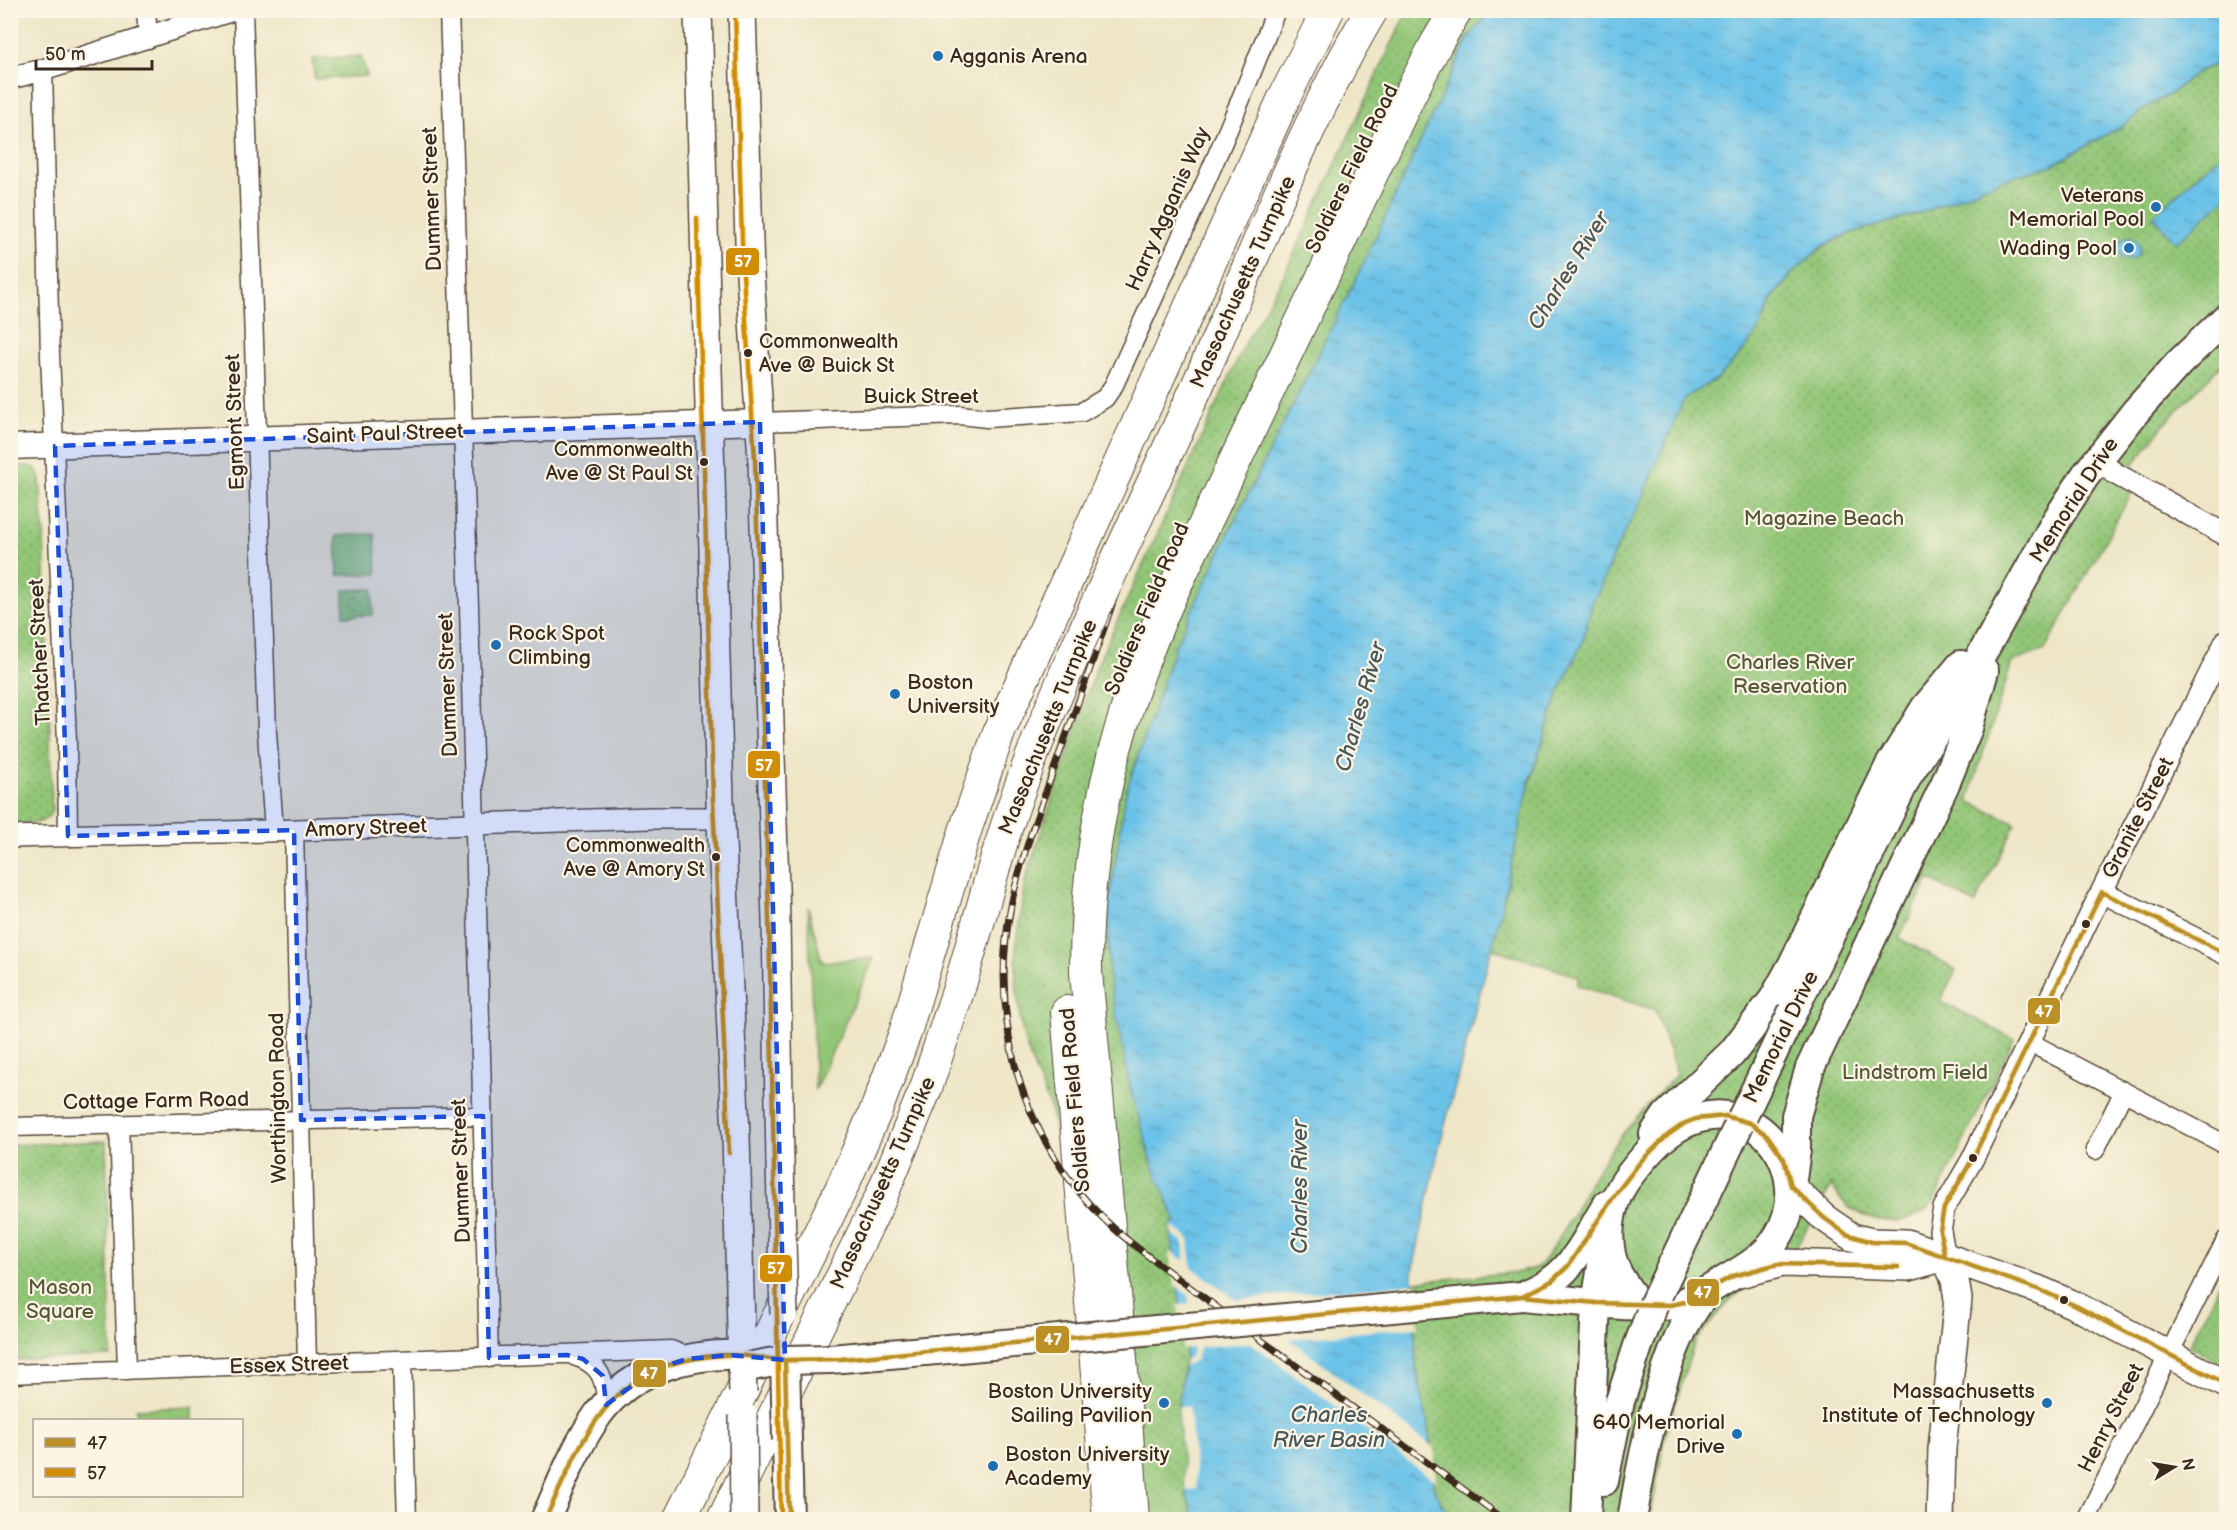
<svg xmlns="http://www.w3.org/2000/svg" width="2237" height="1530" viewBox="0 0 2237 1530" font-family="'Balsamiq Sans',sans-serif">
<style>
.green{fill:#92c677;stroke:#66784a;stroke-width:1.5}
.park{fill:url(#park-dots);stroke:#66784a;stroke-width:1.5}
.water{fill:url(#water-ripples);stroke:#537683;stroke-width:1.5}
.pier{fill:#eee6c7}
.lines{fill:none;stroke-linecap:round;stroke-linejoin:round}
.minor-casing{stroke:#564637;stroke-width:21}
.tertiary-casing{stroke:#564637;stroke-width:24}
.secondary-casing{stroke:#564637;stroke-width:27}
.primary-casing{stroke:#564637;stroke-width:30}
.trunk-casing{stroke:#564637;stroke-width:32}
.motorway-casing{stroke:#564637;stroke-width:34}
.minor{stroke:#fff;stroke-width:18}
.tertiary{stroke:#fff;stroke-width:21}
.secondary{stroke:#fff;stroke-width:24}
.primary{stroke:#fff;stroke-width:27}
.trunk{stroke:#fff;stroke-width:28}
.motorway{stroke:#fff;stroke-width:32}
.rail-casing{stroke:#3b2a1e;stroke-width:7}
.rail{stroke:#fcf5e5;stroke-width:4.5;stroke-dasharray:14;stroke-linecap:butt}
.primary-bridge-casing{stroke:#564637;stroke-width:30;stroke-linecap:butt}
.trunk-bridge-casing{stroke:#564637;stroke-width:32;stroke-linecap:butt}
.motorway-bridge-casing{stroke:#564637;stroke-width:34;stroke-linecap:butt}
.primary-bridge{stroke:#fff;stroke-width:27}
.trunk-bridge{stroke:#fff;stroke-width:28}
.motorway-bridge{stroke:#fff;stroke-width:32}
.bus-1-casing{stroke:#fcf5e5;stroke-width:9}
.bus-2-casing{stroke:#fcf5e5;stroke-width:9}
.bus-1{stroke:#ba9027;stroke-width:4.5}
.bus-2{stroke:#d18d06;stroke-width:4.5}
.marked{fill:#1d4ed8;fill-opacity:0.2;stroke:#1d4ed8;stroke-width:4.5;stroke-dasharray:12 8;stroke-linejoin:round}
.poi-dot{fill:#1f6fb2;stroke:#fcf5e5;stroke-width:2}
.bus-dot{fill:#3b2a1e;stroke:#fcf5e5;stroke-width:2}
.labels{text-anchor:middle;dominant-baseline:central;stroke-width:4.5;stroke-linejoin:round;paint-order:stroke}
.bus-label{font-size:20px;fill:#3b2a1e;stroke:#fcf5e5;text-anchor:end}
.poi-label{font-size:21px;fill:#3b2a1e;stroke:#fcf5e5;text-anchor:end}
.street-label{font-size:21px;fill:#3b2a1e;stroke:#fcf5e5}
.park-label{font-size:21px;fill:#555939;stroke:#fcf5e5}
.water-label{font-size:22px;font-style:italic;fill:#49585b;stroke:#fcf5e5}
.line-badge{stroke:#fcf5e5;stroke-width:2}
.badge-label{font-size:16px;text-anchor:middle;font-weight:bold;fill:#fff}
</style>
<defs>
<pattern id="park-dots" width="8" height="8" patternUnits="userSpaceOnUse" patternTransform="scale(1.5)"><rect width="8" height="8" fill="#92c677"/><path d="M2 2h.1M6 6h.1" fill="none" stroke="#78a161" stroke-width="1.8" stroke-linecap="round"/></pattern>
<pattern id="water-ripples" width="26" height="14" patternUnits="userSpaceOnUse" patternTransform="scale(1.5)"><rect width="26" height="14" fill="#6bc2e8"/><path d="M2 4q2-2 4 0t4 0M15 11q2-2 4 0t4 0" fill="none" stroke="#599ebb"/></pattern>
</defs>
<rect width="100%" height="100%" fill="#fcf5e5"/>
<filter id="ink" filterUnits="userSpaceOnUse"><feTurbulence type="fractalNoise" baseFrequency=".0167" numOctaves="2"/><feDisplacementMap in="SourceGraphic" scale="12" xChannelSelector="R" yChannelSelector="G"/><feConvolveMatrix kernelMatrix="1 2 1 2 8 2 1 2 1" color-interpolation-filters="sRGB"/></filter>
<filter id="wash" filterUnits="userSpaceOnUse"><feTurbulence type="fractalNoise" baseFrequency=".008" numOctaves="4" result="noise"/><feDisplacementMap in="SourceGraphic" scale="24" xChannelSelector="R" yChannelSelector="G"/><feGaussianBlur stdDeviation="1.35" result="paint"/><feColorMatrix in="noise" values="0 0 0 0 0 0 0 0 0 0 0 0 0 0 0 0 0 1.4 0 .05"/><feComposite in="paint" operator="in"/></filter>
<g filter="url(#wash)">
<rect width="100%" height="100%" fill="#eee6c7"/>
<path class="green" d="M 375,534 L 377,574 L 338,575 L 336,536 Z
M 808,907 L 822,962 L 874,958 L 815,1090 Z
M 193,1407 L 193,1420 L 137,1420 L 136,1409 Z"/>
<path class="park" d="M 1410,11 L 1491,11 L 1469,37 L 1358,275 L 1230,530 L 1176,644 L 1126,792 L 1108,908 L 1170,1207 L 1176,1221 L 1172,1234 L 1186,1349 L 1178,1407 L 1186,1491 L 1194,1519 L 1144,1519 L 1072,1162 L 1058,1144 L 1050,1107 L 1032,1063 L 1024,1039 L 1020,1018 L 1016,981 L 1016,942 L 1025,880 L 1097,665 L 1245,343 L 1283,277 L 1403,20 Z
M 361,56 L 367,76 L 315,79 L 312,59 Z
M 2226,60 L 2226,360 L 2168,420 L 2123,477 L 2136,485 L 2045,650 L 2012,662 L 1968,801 L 2016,823 L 1975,904 L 1929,879 L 1899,938 L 1956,970 L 1940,1001 L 2014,1039 L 1934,1201 C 1912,1231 1860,1225 1839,1197 C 1836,1193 1834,1188 1832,1185 L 1795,1249 L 1730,1300 L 1695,1341 L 1666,1433 L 1650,1519 L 1455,1520 L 1441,1504 L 1433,1484 L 1429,1430 L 1416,1367 L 1413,1282 L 1519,1272 L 1537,1268 C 1566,1235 1581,1193 1605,1158 C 1625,1127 1652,1101 1677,1074 L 1655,1010 L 1577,985 L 1579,977 L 1491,948 L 1505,895 L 1521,813 L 1551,715 L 1559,692 L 1582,643 L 1593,600 L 1598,593 L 1614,553 L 1642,499 L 1682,402 L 1689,395 L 1718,378 L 1744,350 L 1760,328 L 1773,296 L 1782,287 L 1792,273 L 1824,246 L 1851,233 L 1918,214 L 1999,181 L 2052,165 L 2124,125 L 2151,104 L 2170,94 L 2197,72 Z
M 28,466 L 35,468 L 40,478 L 44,535 L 52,810 C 47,827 25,823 11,823 L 10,467 Z
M 373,589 L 373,615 L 344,616 L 344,590 Z
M 106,1141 L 111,1356 L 11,1360 L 11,1145 Z
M 2220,1283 L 2226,1286 L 2226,1365 L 2189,1346 Z"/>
<path class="water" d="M 1491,11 L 2226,11 L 2226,60 L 2197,72 L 2170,94 L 2151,104 L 2124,125 L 2052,165 L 1999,181 L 1918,214 L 1851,233 L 1823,246 L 1792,273 L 1782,287 L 1773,296 L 1760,328 L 1744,350 L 1718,378 L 1689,395 L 1682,403 L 1642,499 L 1614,553 L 1598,593 L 1593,600 L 1582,643 L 1559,692 L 1530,780 L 1497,928 L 1439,1147 L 1415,1260 L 1413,1274 L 1416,1367 L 1429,1430 L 1433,1484 L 1441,1504 L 1455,1519 L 1194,1519 L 1186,1491 L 1178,1407 L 1186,1349 L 1170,1226 L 1176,1221 L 1153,1166 L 1131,1091 L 1109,978 L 1108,908 L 1126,792 L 1176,644 L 1230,530 L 1358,275 L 1469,37 Z
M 2226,150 L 2226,198 L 2176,243 L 2153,216 Z
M2118 248a11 11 0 1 1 22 0a11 11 0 1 1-22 0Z"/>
<path class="pier" d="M 1170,1226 L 1187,1236 L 1189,1240 L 1192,1267 L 1236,1300 L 1416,1283 L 1418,1327 L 1289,1339 L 1434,1448 L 1436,1482 L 1251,1343 L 1199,1347 L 1196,1360 L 1184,1366 L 1185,1360 L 1191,1356 L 1193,1350 L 1193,1348 L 1183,1349 L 1178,1305 L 1189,1304 L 1188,1295 L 1175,1285 L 1171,1269 L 1170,1251 L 1185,1261 L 1183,1241 L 1172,1234 Z
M 1189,1406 L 1197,1489 L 1186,1491 L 1178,1407 Z"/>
</g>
<g filter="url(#ink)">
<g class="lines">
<defs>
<path id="minor" d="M 146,10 L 148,39
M 243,10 L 267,733 L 274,831
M 449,10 L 469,607 L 489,1358
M 43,70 L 50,355 L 67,741 L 68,836
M 760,422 L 960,415 L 987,418 L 1082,412 L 1105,398 L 1114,385 C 1170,261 1228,138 1276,10
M 294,830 L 307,1364
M 2029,1042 L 2226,1145
M 119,1124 L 127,1370
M 10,1127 L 483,1116
M 2095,1150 L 2123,1093
M 574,1356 C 600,1363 606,1380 606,1405
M 402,1360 L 407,1520
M 10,1374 L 671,1350 L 688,1357
M 2086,1520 L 2226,1240"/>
<path id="tertiary" d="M 10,78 L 43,70 L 233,10
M 2097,461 L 2116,474 L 2226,535
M 10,837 L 267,831 L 650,818 L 721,818
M 2102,892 L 2226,954
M 1945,1257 L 1940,1231 L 1944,1208 L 1972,1160 L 2097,901 L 2226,641"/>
<path id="secondary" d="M 10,447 L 760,422"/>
<path id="primary" d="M 698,10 L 720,801 L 736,1135 L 742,1368
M 742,10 L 750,274 L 762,460 L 776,920 L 780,1163
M 1791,1186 L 1823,1217 L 1852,1237 L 1872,1242 L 1906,1243 L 2040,1290 L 2076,1306 L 2226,1384
M 1739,1274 L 1783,1263 L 1909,1267 L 1945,1257
M 1940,1520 L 1942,1448 L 1958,1299 L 1955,1280 L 1945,1257"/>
<path id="trunk" d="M 1793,1011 L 1908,775 L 1953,706 L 2056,521 L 2085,476 L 2136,411 L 2179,363 L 2226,318
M 1654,1134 L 1666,1116 L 1732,1053 L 1773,1000 L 1793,964 L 1890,765 L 1925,708 L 1961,665
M 1792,1179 L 1796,1150 L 1796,1116 L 1810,1068 L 1945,784 L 1968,728 L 1984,671
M 1522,1296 C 1555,1299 1588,1303 1622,1305 C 1639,1306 1659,1308 1676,1304 C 1693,1301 1710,1289 1725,1280 C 1744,1269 1765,1257 1777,1238 C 1818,1173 1757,1088 1684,1124 C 1660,1136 1641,1160 1626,1180 C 1608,1205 1604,1245 1617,1272 C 1623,1284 1632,1295 1640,1306
M 1522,1296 C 1535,1290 1548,1285 1559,1275 C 1580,1257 1592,1228 1607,1205
M 830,1359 L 960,1348
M 787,1440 L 789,1520
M 1604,1481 L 1620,1401
M 545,1520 C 561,1484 576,1445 599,1413 C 633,1368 688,1353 742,1355
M 1586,1520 L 1596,1303 L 1606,1241
M 1632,1520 C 1642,1459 1656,1387 1682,1331 C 1688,1317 1698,1304 1706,1291"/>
<path id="motorway" d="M 1067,1012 L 1109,1520
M 679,1520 L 842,1187 L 877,1108 L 905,1033 L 965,831 L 999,732 L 1284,98 L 1328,10
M 723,1520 L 881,1197 L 926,1088 L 960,985
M 1133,1520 L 1125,1404 L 1086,972 C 1085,841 1116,716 1170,597 L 1410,94 L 1436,44 L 1456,10"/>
</defs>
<use href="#minor" class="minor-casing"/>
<use href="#tertiary" class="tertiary-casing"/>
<use href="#secondary" class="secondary-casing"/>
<use href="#primary" class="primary-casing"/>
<use href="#trunk" class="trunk-casing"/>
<use href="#motorway" class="motorway-casing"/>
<use href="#minor" class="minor"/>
<use href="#tertiary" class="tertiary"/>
<use href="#secondary" class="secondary"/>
<use href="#primary" class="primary"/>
<use href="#trunk" class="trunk"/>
<use href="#motorway" class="motorway"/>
<defs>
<path id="rail" d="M 1321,95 C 1288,168 1255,241 1222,314 C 1205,351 1186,388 1171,426 C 1143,499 1124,575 1097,648 C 1082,693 1065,738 1049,783 C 1017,871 993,939 1009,1036 C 1019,1101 1052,1166 1098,1213 C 1119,1235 1144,1253 1168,1271 L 1505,1520"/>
</defs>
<use href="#rail" class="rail-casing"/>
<use href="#rail" class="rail"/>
<defs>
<path id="primary-bridge" d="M 780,1163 L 784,1314
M 742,1368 L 743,1392
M 743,1415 L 744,1520"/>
<path id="trunk-bridge" d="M 960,1348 L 1522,1296
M 785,1360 L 787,1440
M 742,1368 L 785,1360 L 830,1359
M 1620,1401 L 1638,1346 L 1655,1301 L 1793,1011"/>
<path id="motorway-bridge" d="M 960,985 C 981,916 998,845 1024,777 C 1074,642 1141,513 1199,382 C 1254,258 1302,127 1372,10"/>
</defs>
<use href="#primary-bridge" class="primary-bridge-casing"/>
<use href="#trunk-bridge" class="trunk-bridge-casing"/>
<use href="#motorway-bridge" class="motorway-bridge-casing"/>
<use href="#primary-bridge" class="primary-bridge"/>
<use href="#trunk-bridge" class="trunk-bridge"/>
<use href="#motorway-bridge" class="motorway-bridge"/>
<defs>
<path id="bus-1" d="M 1945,1257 L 1940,1231 L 1944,1208 L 1972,1160 L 2102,892 L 2226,954
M 1506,1298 L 1522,1296 L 1596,1303 L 1670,1305 L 1685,1302 L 1733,1276 L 1778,1264 L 1898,1267
M 785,1360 L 841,1359 L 1522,1296 L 1552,1281 L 1568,1266 L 1614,1196 L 1641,1161 L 1668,1135 L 1685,1123 L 1696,1119 L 1725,1116 L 1750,1123 L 1767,1135 L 1784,1159 L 1791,1186 L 1823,1217 L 1846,1234 L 1872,1242 L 1906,1243 L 2040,1290 L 2076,1306 L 2226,1384
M 785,1360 L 789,1520
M 545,1520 C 588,1427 610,1362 725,1355 C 743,1354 761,1358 779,1360 C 796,1361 813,1359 830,1359"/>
<path id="bus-2" d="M 735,10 L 743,274 L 755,460 L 769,920 L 781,1520
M 697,218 L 713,801 L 729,1153"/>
</defs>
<use href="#bus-1" class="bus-1-casing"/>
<use href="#bus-2" class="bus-2-casing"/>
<use href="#bus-1" class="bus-1"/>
<use href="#bus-2" class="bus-2"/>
</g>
</g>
<path class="marked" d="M 760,422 L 785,1360 L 730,1355 L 687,1359 L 653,1370 L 606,1405 L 603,1376 L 583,1359 L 567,1355 L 489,1358 L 483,1116 L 301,1120 L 294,830 L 68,836 L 55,446 Z"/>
<g class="poi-dot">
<circle cx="938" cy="56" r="6"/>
<circle cx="2156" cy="207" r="6"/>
<circle cx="2129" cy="248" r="6"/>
<circle cx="496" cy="645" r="6"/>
<circle cx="895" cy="694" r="6"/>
<circle cx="1164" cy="1403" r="6"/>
<circle cx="2047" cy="1403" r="6"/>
<circle cx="1737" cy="1434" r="6"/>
<circle cx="993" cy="1466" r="6"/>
</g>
<g class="bus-dot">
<circle cx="748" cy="353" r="5"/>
<circle cx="704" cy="462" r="5"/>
<circle cx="716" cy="857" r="5"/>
<circle cx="2086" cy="924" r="5"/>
<circle cx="1973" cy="1158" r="5"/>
<circle cx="2064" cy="1300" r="5"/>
</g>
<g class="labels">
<g class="bus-label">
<text x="759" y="342" text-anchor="start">Commonwealth<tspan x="759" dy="24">Ave @ Buick St</tspan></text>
<text x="693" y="450">Commonwealth<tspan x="693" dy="24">Ave @ St Paul St</tspan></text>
<text x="705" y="846">Commonwealth<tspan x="705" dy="24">Ave @ Amory St</tspan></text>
</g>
<g class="poi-label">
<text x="950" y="56" text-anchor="start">Agganis Arena</text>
<text x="2144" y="195">Veterans<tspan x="2144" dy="24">Memorial Pool</tspan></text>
<text x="2117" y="248">Wading Pool</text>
<text x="508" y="633" text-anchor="start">Rock Spot<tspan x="508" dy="24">Climbing</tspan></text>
<text x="907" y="682" text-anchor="start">Boston<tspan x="907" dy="24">University</tspan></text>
<text x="1152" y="1391">Boston University<tspan x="1152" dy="24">Sailing Pavilion</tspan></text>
<text x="2035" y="1391">Massachusetts<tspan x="2035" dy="24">Institute of Technology</tspan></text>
<text x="1725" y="1422">640 Memorial<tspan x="1725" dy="24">Drive</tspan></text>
<text x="1005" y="1454" text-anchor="start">Boston University<tspan x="1005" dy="24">Academy</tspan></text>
</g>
<g class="street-label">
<text transform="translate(1352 169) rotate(-64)">Soldiers Field Road</text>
<text transform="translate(432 199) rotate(-92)">Dummer Street</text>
<text transform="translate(1168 209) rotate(-66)">Harry Agganis Way</text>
<text transform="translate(1243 282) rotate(-66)">Massachusetts Turnpike</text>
<text x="921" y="396">Buick Street</text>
<text transform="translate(235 422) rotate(-92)">Egmont Street</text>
<text transform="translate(385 434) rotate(-2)">Saint Paul Street</text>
<text transform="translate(2074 500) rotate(-57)">Memorial Drive</text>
<text transform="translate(1147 609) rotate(-67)">Soldiers Field Road</text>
<text transform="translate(40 652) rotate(-93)">Thatcher Street</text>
<text transform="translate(448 685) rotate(-92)">Dummer Street</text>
<text transform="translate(1048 727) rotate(-68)">Massachusetts Turnpike</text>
<text transform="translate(2138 818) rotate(-63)">Granite Street</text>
<text transform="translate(366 828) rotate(-2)">Amory Street</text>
<text transform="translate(1781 1037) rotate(-64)">Memorial Drive</text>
<text transform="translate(278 1098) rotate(-91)">Worthington Road</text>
<text transform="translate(1075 1100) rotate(-95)">Soldiers Field Road</text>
<text transform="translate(156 1101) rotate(-1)">Cottage Farm Road</text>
<text transform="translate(461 1171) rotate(-92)">Dummer Street</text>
<text transform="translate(883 1183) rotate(-66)">Massachusetts Turnpike</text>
<text transform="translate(289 1365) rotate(-2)">Essex Street</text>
<text transform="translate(2111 1418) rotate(-63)">Henry Street</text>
</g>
<g class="park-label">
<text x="1824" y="518">Magazine Beach</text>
<text x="1790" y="662">Charles River<tspan x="1790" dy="24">Reservation</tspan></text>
<text x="1915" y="1072">Lindstrom Field</text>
<text x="60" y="1287">Mason<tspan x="60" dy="24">Square</tspan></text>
</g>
<g class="water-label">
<text transform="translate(1569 271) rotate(-58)">Charles River</text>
<text transform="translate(1361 707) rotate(-74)">Charles River</text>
<text transform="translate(1300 1187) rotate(-90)">Charles River</text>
<text x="1329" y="1415">Charles<tspan x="1329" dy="25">River Basin</tspan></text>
</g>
</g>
<g class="line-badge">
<rect x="725" y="247" width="35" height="29" rx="6" fill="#d18d06"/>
<rect x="747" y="750" width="34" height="29" rx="6" fill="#d18d06"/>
<rect x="2027" y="997" width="34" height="28" rx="6" fill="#ba9027"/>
<rect x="759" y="1254" width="34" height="29" rx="6" fill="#d18d06"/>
<rect x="1686" y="1278" width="34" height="29" rx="6" fill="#ba9027"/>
<rect x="1035" y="1325" width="35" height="29" rx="6" fill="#ba9027"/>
<rect x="632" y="1359" width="35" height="29" rx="6" fill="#ba9027"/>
</g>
<g class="badge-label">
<text x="743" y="267">57</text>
<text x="764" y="771">57</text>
<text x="2044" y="1017">47</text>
<text x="776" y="1274">57</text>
<text x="1703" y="1298">47</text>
<text x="1053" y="1345">47</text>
<text x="649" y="1379">47</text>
</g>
<rect width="2237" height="1530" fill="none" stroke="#fcf5e5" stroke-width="36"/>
<rect x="33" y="1419" width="210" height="78" fill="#fcf5e5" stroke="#afa495" stroke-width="1.5"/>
<rect x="45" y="1438" width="30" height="9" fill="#ba9027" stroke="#afa495" stroke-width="1.5"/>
<text x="87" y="1449" font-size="18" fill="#3b2a1e">47</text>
<rect x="45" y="1468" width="30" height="9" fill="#d18d06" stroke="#afa495" stroke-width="1.5"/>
<text x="87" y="1479" font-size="18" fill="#3b2a1e">57</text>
<g transform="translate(2174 1467) rotate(79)" stroke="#fcf5e5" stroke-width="4.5" paint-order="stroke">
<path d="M0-4.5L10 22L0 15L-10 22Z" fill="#3b2a1e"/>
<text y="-9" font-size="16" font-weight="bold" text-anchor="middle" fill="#3b2a1e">N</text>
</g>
<path d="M36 60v9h116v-9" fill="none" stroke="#3b2a1e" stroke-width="3"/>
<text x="45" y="60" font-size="18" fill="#3b2a1e" stroke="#fcf5e5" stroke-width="4.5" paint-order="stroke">50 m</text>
</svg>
